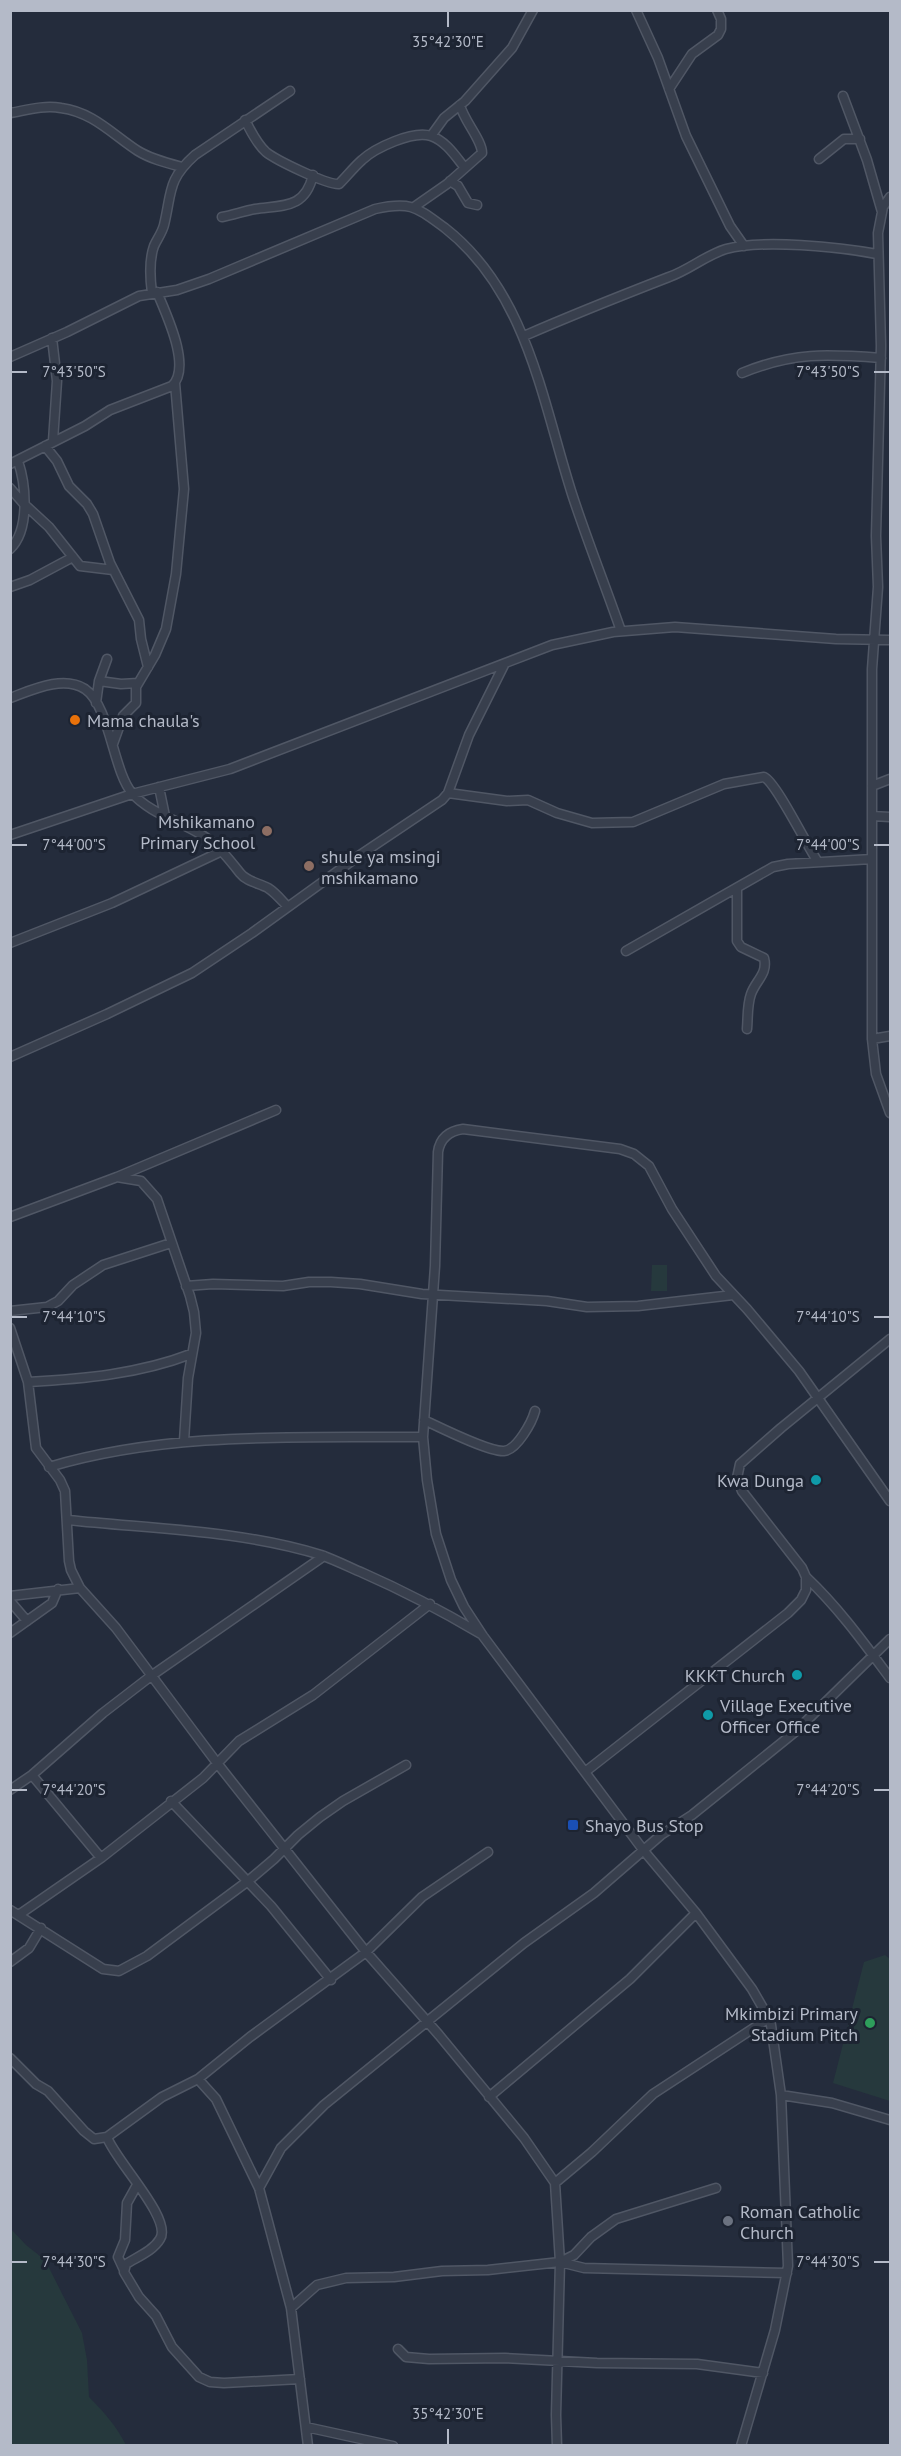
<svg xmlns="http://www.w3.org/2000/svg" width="901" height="2456" viewBox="0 0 901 2456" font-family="'PT Sans',sans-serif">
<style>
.green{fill:#26393d}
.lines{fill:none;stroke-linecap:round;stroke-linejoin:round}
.minor-casing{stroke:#505765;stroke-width:11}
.minor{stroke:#383f4d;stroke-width:8}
.ticks{fill:none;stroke:#b4bac8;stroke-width:2}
.food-dot{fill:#e8710a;stroke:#1d2432;stroke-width:2}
.education-dot{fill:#8d6e63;stroke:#1d2432;stroke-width:2}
.culture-dot{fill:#0f9aa8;stroke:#1d2432;stroke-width:2}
.transit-dot{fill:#1a4fb4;stroke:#1d2432;stroke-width:2}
.leisure-dot{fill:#2e9e5b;stroke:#1d2432;stroke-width:2}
.worship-dot{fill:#6b7280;stroke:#1d2432;stroke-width:2}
.labels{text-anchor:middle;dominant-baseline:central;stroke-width:6;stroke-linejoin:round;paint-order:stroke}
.poi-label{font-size:18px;fill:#b4bac8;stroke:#1d2432;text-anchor:start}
.ticks-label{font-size:15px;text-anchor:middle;fill:#b4bac8;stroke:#1d2432;stroke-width:6;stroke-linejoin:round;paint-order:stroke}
</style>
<rect width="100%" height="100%" fill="#242c3c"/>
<path class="green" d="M 652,1265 L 667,1265 L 667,1291 L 651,1291 Z
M 885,1955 L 890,1959 L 890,2101 L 833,2083 L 864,1962 Z
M 10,2228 L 26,2245 L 45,2260 L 82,2333 L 87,2360 L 89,2397 C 104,2412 117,2427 126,2445 L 11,2445 Z"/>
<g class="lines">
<defs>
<path id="minor" d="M 636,10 L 658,58 L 686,136 L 730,226 L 744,246
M 669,89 L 692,54 L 718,35 L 721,29 L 721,19 L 717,10
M 843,96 L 867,160 L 882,212
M 10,113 C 27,110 44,105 61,108 C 93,112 113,135 138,151 C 151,159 167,163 182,167
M 245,120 C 251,131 256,143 266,152 C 276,160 327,185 339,184 C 347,176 354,167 362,160 C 375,148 413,130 431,136 C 446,141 456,157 465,168
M 431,136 L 444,118 L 465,101 L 512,48 L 533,10
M 819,159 L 844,139 L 860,139
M 450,181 L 458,186 L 468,203 L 477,205
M 890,197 L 883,207 L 878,233 L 881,346 L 876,536 L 878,587 L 872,669 L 872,1039 L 876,1074 L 890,1113
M 414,207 L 447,184 L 482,153 C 482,140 464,121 460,105
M 222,217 C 233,215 244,211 255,209 C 283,205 305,209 313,175
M 152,293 C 150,278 149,260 154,246 C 157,239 162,233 164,225 C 172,192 167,180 195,155 L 290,91
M 524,336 C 572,315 620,296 669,277 C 689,270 706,255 726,249 C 762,239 840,247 877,254
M 52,338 L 57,381 L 53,441
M 10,357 L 67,332 L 139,296 L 177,290 L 209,279 L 375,209 C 411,201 416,207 445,228 C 527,292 542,400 572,494 C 587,540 605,585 621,631
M 742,373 C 793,352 827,354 881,358
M 45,446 L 57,461 L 69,486 L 87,504 L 93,514 L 110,563 L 139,620 L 141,639 L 148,667
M 10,464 L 85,426 L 110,410 L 172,386 C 192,367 166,314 157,292
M 10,488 L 23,503 L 49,527 L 80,566 L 113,570
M 10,549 C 30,530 26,485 18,461
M 10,587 L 30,580 L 73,557
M 99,681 L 121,684 L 138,683
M 10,698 C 32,690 63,675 85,689 C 110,706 113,771 132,793 C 149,813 180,821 202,835 C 218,845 229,859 240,873 C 247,882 259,883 268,888 C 276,893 282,901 288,907
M 96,703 L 99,681 L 107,659
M 113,744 L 123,716 L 136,703 L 136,687 L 155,655 L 166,629 L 176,574 L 184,489 L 175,383
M 872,786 L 890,779
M 159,787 L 165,816
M 448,793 L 507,801 L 528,800 L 557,813 L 592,823 L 633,822 L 724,784 L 764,777 C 776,782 807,846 818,862
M 872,816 L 890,817
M 10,835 L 132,794 L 230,769 L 552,645 L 613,632 L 675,627 L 836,639 L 890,640
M 737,888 L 737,941 L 741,947 L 764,958 C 768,974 756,980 751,994 C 747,1005 748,1018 747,1029
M 10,943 L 112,903 L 222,851
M 626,951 L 773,867 L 788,864 L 872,859
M 872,1039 L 890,1036
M 10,1057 L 107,1014 L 192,973 L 252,933 L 360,855 L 442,800 L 448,793 L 469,735 L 504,665
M 117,1177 L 141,1181 L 157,1199 L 190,1296 L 194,1312 L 196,1333 L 188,1378 L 184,1441
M 10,1217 L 117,1177 L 276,1110
M 186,1286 L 213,1284 L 283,1286 L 309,1282 L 331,1282 L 360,1284 L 422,1294 L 547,1301 L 587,1307 L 638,1306 L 733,1295
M 10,1311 L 47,1307 L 58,1301 L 73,1285 L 103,1265 L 171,1243
M 10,1328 L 28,1382 L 36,1448 L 60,1480 L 65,1491 L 69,1561 L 71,1570 L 80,1588 L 116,1628 L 217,1763 L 366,1952 L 439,2035 L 524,2138 L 555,2183 L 560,2262 L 556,2415 L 557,2446
M 28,1382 C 83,1379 139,1374 191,1354
M 424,1420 C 441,1428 489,1452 504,1451 C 517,1450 532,1422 535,1411
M 49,1467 C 170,1431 298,1438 423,1437
M 68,1520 C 152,1529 240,1530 321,1555 C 335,1560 349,1567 363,1573 C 404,1591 442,1611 481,1634
M 806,1577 C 838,1607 864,1643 890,1678
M 10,1596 L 80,1588
M 10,1601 L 27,1621
M 10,1633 L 52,1603 L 58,1589
M 585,1772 L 788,1613 L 801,1600 L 806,1590 L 806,1577 L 802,1568 L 742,1491 L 737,1478 L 740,1464 L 781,1428 L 890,1339
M 32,1775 L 101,1858
M 10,1790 L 32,1775 L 103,1713 L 151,1676 L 324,1556
M 171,1801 L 271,1906 L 331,1980
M 10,1910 L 103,1969 L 119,1971 L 147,1956 L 248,1881 L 274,1859 L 298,1835 L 320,1817 L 343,1801 L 406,1765
M 20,1914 L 101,1858 L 203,1778 L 239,1741 L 313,1695 L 430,1604
M 10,1962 L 29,1948 L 41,1928
M 10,2058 L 36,2084 L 48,2091 L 84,2131 L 94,2139 L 107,2137 L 162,2097 L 198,2079 L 250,2037 L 366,1952 L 422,1897 L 488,1852
M 198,2079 L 216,2099 L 259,2188 L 291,2308 L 308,2446
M 781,2095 L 832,2103 L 890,2120
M 489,2097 L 630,1979 L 696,1913
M 107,2137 C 114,2159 173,2219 160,2239 C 153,2251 137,2257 126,2264 L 124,2272 L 139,2297 L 156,2316 L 172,2347 L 199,2377 L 210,2382 L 224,2383 L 300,2379
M 555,2183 L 592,2152 L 653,2094 L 769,2018
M 259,2188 L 281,2148 L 324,2105 L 524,1943 L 594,1893 L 661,1835 L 692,1815 L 795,1732 L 890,1639
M 560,2262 L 584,2268 L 787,2273
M 124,2270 L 118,2257 L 125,2240 L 127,2203 L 137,2185
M 291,2308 L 317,2285 L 346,2278 L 394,2277 L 442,2271 L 488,2270 L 560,2262 L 574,2255 L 591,2237 L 616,2219 L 716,2188
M 398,2349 L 406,2357 L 429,2359 L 505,2358 L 597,2363 L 697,2364 L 763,2373
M 306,2427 L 393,2446
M 741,2446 L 775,2330 L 788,2266 L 781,2095 L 771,2025 L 767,2015 L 752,1989 L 696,1913 L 644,1851 L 483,1636 L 464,1607 L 451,1580 L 436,1534 L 427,1480 L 423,1437 L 435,1266 L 438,1152 C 440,1138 449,1131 463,1129 L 620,1149 L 634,1154 L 649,1166 L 672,1209 L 716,1276 L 747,1309 L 799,1371 L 890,1501"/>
</defs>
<use href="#minor" class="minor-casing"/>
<use href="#minor" class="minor"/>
</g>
<path class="ticks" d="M 448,12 L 448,27M 12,372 L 27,372M 874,372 L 889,372M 12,845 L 27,845M 874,845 L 889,845M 12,1317 L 27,1317M 874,1317 L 889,1317M 12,1790 L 27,1790M 874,1790 L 889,1790M 12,2262 L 27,2262M 874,2262 L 889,2262M 448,2429 L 448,2444"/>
<circle class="food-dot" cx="75" cy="720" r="6"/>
<g class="education-dot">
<circle cx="267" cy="831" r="6"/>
<circle cx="309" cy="866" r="6"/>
</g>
<g class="culture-dot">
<circle cx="816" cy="1480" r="6"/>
<circle cx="797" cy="1675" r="6"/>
<circle cx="708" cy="1715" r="6"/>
</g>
<rect class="transit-dot" x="567" y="1819" width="12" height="12" rx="3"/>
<circle class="leisure-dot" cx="870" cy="2023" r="6"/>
<circle class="worship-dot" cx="728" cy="2221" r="6"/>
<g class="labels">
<g class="poi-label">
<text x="87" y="720">Mama chaula's</text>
<text x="255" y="821" text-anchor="end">Mshikamano<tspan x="255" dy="21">Primary School</tspan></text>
<text x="321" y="856">shule ya msingi<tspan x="321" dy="21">mshikamano</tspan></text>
<text x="804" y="1480" text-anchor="end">Kwa Dunga</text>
<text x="785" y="1675" text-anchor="end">KKKT Church</text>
<text x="720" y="1705">Village Executive<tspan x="720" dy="21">Officer Office</tspan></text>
<text x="585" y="1825">Shayo Bus Stop</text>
<text x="858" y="2013" text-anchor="end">Mkimbizi Primary<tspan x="858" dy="21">Stadium Pitch</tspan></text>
<text x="740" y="2211">Roman Catholic<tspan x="740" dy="21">Church</tspan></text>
</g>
</g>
<g class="ticks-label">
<text x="448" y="47">35°42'30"E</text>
<text x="74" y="377">7°43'50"S</text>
<text x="828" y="377">7°43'50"S</text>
<text x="74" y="850">7°44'00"S</text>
<text x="828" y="850">7°44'00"S</text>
<text x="74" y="1322">7°44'10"S</text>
<text x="828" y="1322">7°44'10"S</text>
<text x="74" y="1795">7°44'20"S</text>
<text x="828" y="1795">7°44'20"S</text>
<text x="74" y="2267">7°44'30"S</text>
<text x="828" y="2267">7°44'30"S</text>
<text x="448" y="2419">35°42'30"E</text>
</g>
<rect width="901" height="2456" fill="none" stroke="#b4bac8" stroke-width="24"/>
</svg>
